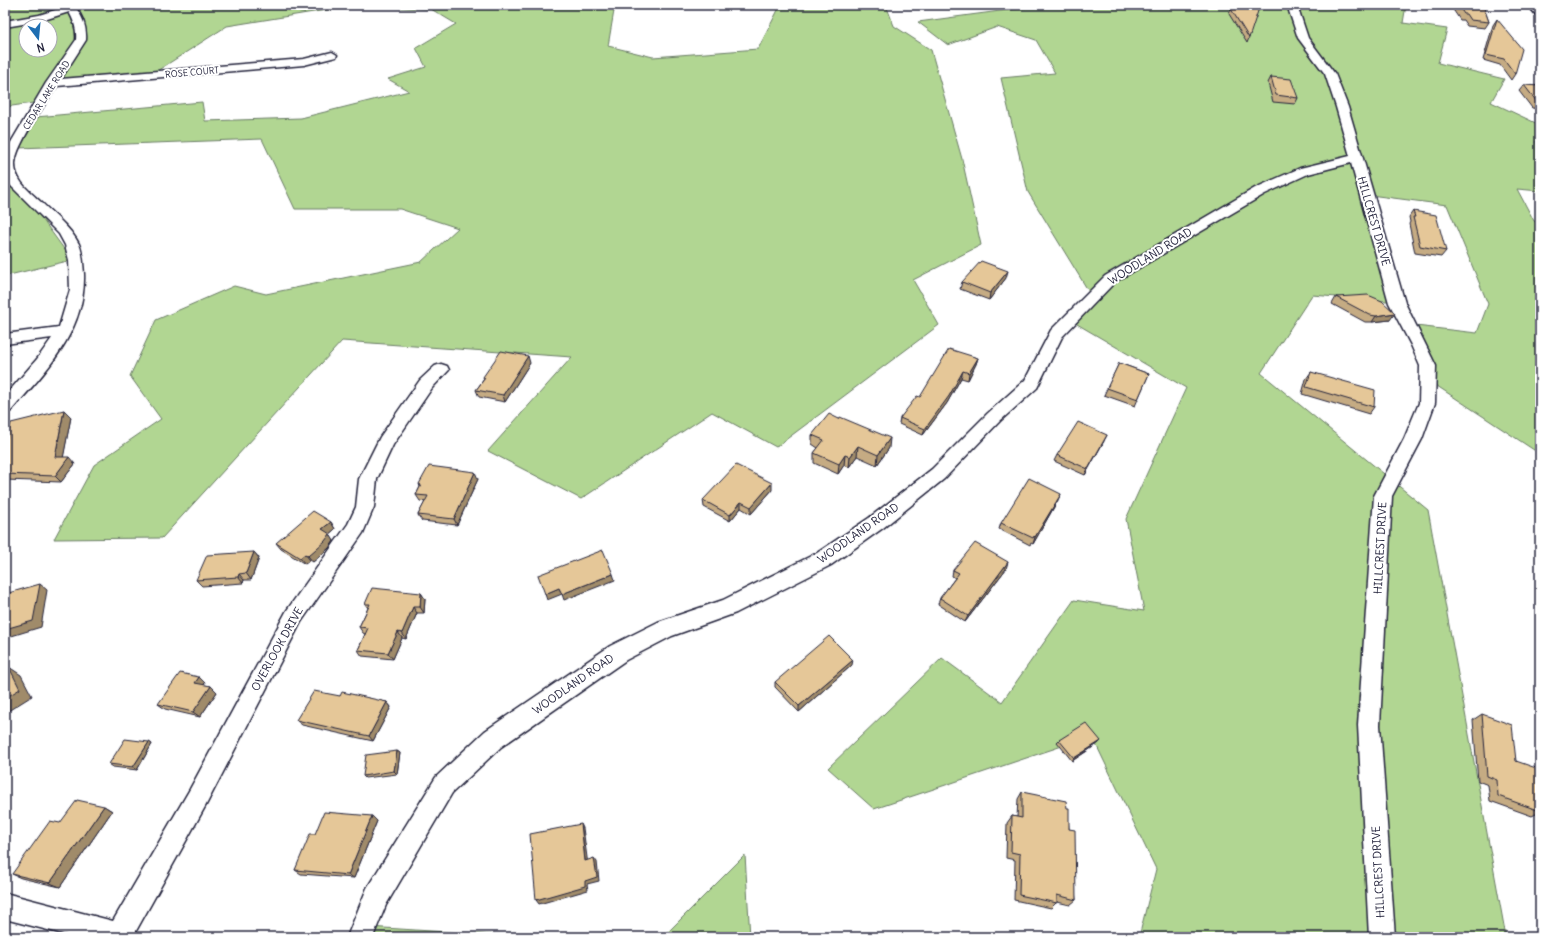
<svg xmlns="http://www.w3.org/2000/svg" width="1545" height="942" viewBox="0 0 1545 942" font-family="Delius,sans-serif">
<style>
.green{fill:#b1d692;stroke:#6a7c66;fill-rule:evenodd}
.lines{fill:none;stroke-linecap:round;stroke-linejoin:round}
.street-casing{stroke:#22223b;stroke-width:3}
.street{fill:#fff;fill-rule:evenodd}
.wall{fill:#c5ab83;stroke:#22223b}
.shaded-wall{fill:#a08b6a;stroke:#22223b}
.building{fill:#e5c798;stroke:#22223b}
.labels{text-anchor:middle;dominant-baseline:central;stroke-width:4;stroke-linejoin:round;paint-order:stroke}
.far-street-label{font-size:9px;fill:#22223b;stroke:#fff}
.street-label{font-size:11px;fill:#22223b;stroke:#fff}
</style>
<rect width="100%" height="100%" fill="#fff"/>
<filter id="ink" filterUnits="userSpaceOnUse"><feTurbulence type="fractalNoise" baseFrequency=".025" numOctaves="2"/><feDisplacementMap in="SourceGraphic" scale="8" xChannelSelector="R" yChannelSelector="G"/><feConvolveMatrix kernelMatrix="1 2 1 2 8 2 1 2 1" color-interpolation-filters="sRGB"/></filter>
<g filter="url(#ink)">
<path class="green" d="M 5,5 L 615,5 L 608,46 L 653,57 L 758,49 L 778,10 L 776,5 L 886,5 L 894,26 L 931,50 L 962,159 L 981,245 L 913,280 L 939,325 L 776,447 L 712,412 L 581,499 L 488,451 L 572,357 L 342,341 L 162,538 L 54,539 L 94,465 L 161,419 L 130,376 L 156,320 L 234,286 L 266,294 L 421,262 L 458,228 L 400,209 L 295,209 L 262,139 L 18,148 L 36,117 L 202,102 L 205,121 L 301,118 L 409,91 L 388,79 L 426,67 L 416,48 L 456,24 L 431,9 L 351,6 L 227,26 L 149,76 L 57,85 L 47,101 L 5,107 ZM 26,26 L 50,26 L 50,50 L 26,50 Z
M 1045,5 L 1406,5 L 1403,23 L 1447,29 L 1438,63 L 1504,79 L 1491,102 L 1540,125 L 1540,138 L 1535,142 L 1540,149 L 1540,191 L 1517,189 L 1534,221 L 1540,223 L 1540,454 L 1431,382 L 1407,325 L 1477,333 L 1488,304 L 1447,205 L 1370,195 L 1399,302 L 1312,295 L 1261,373 L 1428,510 L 1506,937 L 1139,937 L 1156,869 L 1092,736 L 874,809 L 828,768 L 942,658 L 1002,702 L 1074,600 L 1144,611 L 1126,519 L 1186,388 L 1065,317 L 1089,292 L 1028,192 L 1001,78 L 1055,73 L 1036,40 L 997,27 L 948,45 L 918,22 Z
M 16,183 L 72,260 L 5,276 L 5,184 Z
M 745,855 L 750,937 L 663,937 Z
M 368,927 L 526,937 L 361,937 Z"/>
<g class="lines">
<defs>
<path id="street" d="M 64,5 L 74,5 C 82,16 87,26 86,40 L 61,79 L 304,59 L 332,52 L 337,55 L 336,57 L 304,65 L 57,86 C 46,102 16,145 15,163 C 14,180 29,191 41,202 C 54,215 70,227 79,244 C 83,253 83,264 84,274 C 86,331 46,371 11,411 L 5,413 L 5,396 L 37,359 L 52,338 L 5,344 L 5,334 L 59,327 L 70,290 L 69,260 L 65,245 L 59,234 L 11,186 L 5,176 L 5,155 L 7,149 L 46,83 L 76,40 C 77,29 74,21 69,12 L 41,21 L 5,27 L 5,21 L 39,15 L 65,7 Z
M 1292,5 L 1302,5 L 1299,11 L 1308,38 L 1335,74 L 1348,107 L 1405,303 L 1436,366 L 1435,403 L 1422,439 L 1392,496 L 1380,725 L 1395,937 L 1369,937 L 1358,725 L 1374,496 L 1404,439 L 1419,403 L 1420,366 L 1411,345 L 1389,303 L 1351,163 L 1308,174 L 1265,194 L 1115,282 L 1062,337 L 1037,388 L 1000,421 L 944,479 L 883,528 L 831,565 L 736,613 L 672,636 L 626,660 L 501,747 L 452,793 L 386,905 L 373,937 L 347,937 L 367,888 L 436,777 L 485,731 L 610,646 L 658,622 L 723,600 L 817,553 L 869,518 L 932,469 L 988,413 L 1025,380 L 1051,330 L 1105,276 L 1255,188 L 1300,168 L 1350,156 L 1336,107 L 1325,74 L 1298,38 L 1289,11 Z
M 1528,5 L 1538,5 L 1540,7 L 1540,17 L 1537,16 Z
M 441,364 L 447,366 L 449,370 L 432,388 L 393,445 L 377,479 L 374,507 L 363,533 L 301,622 L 206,805 L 136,931 L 138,937 L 75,937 L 5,919 L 5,893 L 113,921 L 190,789 L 287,610 L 348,524 L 356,507 L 359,479 L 380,437 L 420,380 L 435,366 Z"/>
</defs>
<use href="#street" class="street-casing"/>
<use href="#street" class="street"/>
</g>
<path class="wall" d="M 1233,5 L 1249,38 L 1247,43 L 1229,14 Z
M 1450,5 L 1483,5 L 1489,22 L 1485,28 L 1467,26 L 1463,20 L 1460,20 Z
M 1497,19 L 1515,74 L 1511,80 L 1500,65 L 1483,60 L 1493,25 Z
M 1271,77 L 1298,98 L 1295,104 L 1273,102 L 1268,83 Z
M 1524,85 L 1540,86 L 1540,109 L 1532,108 L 1519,91 Z
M 1413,211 L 1446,251 L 1441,257 L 1415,253 L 1409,224 L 1410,222 L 1409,217 Z
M 1006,278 L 989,300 L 960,289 L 962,282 Z
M 1336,297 L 1390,320 L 1372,322 L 1365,322 L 1332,304 Z
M 978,358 L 976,364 L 968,380 L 961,378 L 947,403 L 923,435 L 899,424 L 900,418 L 920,397 Z
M 530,363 L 505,402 L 479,397 L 476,390 L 484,379 L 483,377 Z
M 1119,363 L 1149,374 L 1135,406 L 1104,395 Z
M 1311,372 L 1374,407 L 1369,414 L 1302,394 L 1306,379 Z
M 64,410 L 71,417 L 63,457 L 75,464 L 61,482 L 5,480 L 5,444 Z
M 812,435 L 889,448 L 877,465 L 857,456 L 849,467 L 844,465 L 838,474 L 814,463 L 814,453 L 818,448 L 812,444 Z
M 1104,441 L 1085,475 L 1054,461 L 1057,455 Z
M 478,479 L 457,525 L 422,521 L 418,515 L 425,502 L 420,501 L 416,495 L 420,487 L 419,484 Z
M 772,490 L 751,514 L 741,508 L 730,521 L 704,507 L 703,500 Z
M 1058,500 L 1033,544 L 1031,543 L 1030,545 L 999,529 L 1001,523 Z
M 331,522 L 335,529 L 329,534 L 334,541 L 329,548 L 313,562 L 310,560 L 305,564 L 281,549 L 276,543 Z
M 254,552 L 259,558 L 251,580 L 244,580 L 243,583 L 202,586 L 196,580 Z
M 1006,569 L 965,622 L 938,604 L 940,598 L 955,578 L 952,576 L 953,570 Z
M 421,593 L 425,599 L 424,613 L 417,613 L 406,639 L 402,638 L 393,659 L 362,656 L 358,650 L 365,634 L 363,633 L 359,627 L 368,608 L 365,604 Z
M 852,665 L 799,712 L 775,687 L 775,682 Z
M 205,683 L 204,685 L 211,686 L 217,692 L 200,717 L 165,709 L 158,704 Z
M 340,696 L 387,702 L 391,707 L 373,741 L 302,725 L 296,720 Z
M 1482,714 L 1516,761 L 1540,811 L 1540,812 L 1532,816 L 1490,801 L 1488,785 L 1478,781 L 1473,720 Z
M 1059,740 L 1101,741 L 1099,743 L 1072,761 L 1057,742 Z
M 149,742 L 152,744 L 137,770 L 113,767 L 109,764 Z
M 397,751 L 400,753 L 397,774 L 365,778 L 363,776 Z
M 1022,792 L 1067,808 L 1076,900 L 1070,905 L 1057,902 L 1051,908 L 1014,900 L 1015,860 L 1006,858 L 1007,823 L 1012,816 L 1017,817 L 1018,799 Z
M 104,806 L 112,811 L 60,887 L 21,878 L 12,874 Z
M 372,816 L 377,821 L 354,878 L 301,874 L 295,870 L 315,834 Z"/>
<path class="shaded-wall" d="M 1008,271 L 1006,278 L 989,300 L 990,293 Z
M 1395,313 L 1390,320 L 1372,322 L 1376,316 Z
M 528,356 L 530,363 L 505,402 L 503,395 Z
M 978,358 L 976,364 L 968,380 L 969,373 Z
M 963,371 L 961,378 L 947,403 L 923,435 L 925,429 Z
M 64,410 L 71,417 L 62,464 L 55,457 Z
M 1107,435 L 1104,441 L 1085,475 L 1088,469 Z
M 890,438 L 889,448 L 877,465 L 878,455 Z
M 858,446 L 857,456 L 849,467 L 850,457 Z
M 845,455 L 844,465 L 838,474 L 839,464 Z
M 69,457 L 75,464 L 61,482 L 55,476 Z
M 475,472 L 478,479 L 457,525 L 454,519 Z
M 772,483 L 772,490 L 751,514 L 751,507 Z
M 1061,494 L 1058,500 L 1033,544 L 1035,537 Z
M 741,502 L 741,508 L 730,521 L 730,515 Z
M 5,503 L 10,507 L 5,514 Z
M 331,522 L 335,529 L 327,536 L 322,529 Z
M 330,534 L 334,541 L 329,548 L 313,562 L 308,556 Z
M 254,552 L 259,558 L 251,580 L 246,573 Z
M 305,554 L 310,560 L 305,564 L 300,558 Z
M 1008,562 L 1006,569 L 965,622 L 968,616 Z
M 239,574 L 244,580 L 243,583 L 238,577 Z
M 613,574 L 615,580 L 564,600 L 562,594 Z
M 40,584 L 47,590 L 41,627 L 5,638 L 5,629 Z
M 559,588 L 562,594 L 547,600 L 545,594 Z
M 421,593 L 425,599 L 424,613 L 420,607 Z
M 413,607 L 417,613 L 406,639 L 402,633 Z
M 398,632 L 402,638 L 393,659 L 388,653 Z
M 853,660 L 852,665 L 799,712 L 799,706 Z
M 9,667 L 21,675 L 32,696 L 5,713 L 5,698 Z
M 199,677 L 205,683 L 201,688 L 195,683 Z
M 211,686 L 217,692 L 200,717 L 193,712 Z
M 387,702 L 391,707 L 373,741 L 369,736 Z
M 1101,741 L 1099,743 L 1072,761 L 1074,758 Z
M 149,742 L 152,744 L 137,770 L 133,767 Z
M 397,751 L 400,753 L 397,774 L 394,771 Z
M 104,806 L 112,811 L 60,887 L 50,883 Z
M 372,816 L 377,821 L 354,878 L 348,875 Z
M 581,824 L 583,828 L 588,865 L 585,861 Z
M 594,858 L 597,862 L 599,881 L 587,884 L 588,890 L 539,904 L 536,900 L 585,881 Z"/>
<path class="building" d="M 1233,5 L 1260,5 L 1249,38 L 1231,9 Z
M 1458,5 L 1483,5 L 1489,22 L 1470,20 L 1466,14 L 1464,14 Z
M 1497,19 L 1522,49 L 1515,74 L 1504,59 L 1486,55 Z
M 1271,77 L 1291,79 L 1298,98 L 1276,95 Z
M 1524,85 L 1540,86 L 1540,102 L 1537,102 Z
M 1413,211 L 1436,215 L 1446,251 L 1420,246 L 1413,217 L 1415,217 Z
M 981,261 L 1008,271 L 990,293 L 962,282 Z
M 1368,295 L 1382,301 L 1395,313 L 1376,316 L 1370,315 L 1336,297 Z
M 949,349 L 978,358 L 969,373 L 963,371 L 949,396 L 925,429 L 900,418 L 917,396 L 920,397 Z
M 501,351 L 528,356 L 503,395 L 476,390 L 485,378 L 483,377 Z
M 1119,363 L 1149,374 L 1138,399 L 1107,388 Z
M 1311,372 L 1375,390 L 1374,407 L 1306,387 Z
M 64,410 L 55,457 L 69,457 L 55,476 L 5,474 L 5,444 L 11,423 Z
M 829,414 L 839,419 L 840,417 L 890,438 L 878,455 L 858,446 L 850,457 L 845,455 L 839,464 L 814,453 L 824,440 L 812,435 Z
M 1078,422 L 1107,435 L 1088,469 L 1057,455 Z
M 736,465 L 772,483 L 751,507 L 741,502 L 730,515 L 703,500 Z
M 429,466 L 475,472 L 454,519 L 418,515 L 428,496 L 416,495 L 421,485 L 419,484 Z
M 1029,478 L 1061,494 L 1035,537 L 1034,536 L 1033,538 L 1001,523 Z
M 313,511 L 331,522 L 322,529 L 330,534 L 325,541 L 308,556 L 305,554 L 300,558 L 276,543 Z
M 975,543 L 1008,562 L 968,616 L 940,598 L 959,573 L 953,570 Z
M 603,550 L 613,574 L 562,594 L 559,588 L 545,594 L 538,575 Z
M 254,552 L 246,573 L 239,574 L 238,577 L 196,580 L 207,555 Z
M 40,584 L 33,621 L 5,629 L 5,594 Z
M 372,588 L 421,593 L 420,607 L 413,607 L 402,633 L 398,632 L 388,653 L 358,650 L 368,628 L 359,627 L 370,604 L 365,604 Z
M 829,636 L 853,660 L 799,706 L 775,682 Z
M 9,667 L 20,689 L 5,698 L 5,670 Z
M 180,673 L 199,677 L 195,683 L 211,686 L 193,712 L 158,704 Z
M 314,691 L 340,696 L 342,692 L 387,702 L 369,736 L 296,720 Z
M 1482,714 L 1512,725 L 1516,761 L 1536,768 L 1540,798 L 1540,811 L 1498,796 L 1497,780 L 1487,776 Z
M 1086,723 L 1101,741 L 1074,758 L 1059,740 Z
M 125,739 L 149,742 L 133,767 L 109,764 Z
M 397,751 L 394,771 L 363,776 L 366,755 Z
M 1022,792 L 1066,801 L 1067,808 L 1069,808 L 1069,829 L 1075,830 L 1076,900 L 1057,895 L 1057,903 L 1019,895 L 1020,854 L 1011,852 L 1012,816 L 1022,818 Z
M 77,800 L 104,806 L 50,883 L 12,874 L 50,821 L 60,823 Z
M 324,812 L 372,816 L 348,875 L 295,870 L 310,834 L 315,834 Z
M 581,824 L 585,861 L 594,858 L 597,877 L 585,881 L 585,886 L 536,900 L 530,834 Z"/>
</g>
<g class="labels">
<g class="far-street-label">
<text transform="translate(192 72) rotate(-5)">ROSE COURT</text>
<text transform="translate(46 95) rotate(-58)">CEDAR LAKE ROAD</text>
</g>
<g class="street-label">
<text transform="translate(1374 221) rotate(74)">HILLCREST DRIVE</text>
<text transform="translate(1150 256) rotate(-32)">WOODLAND ROAD</text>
<text transform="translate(858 533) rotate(-35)">WOODLAND ROAD</text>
<text transform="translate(1380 548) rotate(-87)">HILLCREST DRIVE</text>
<text transform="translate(277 649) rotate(-61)">OVERLOOK DRIVE</text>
<text transform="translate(573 684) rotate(-35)">WOODLAND ROAD</text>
<text transform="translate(1378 872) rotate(-93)">HILLCREST DRIVE</text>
</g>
</g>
<rect width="1545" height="942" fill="none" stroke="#fff" stroke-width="20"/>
<rect x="10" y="10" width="1525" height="922" fill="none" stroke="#22223b" stroke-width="1.5" filter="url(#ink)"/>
<g transform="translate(38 38) rotate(164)"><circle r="19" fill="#ffffff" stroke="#a7a7b1"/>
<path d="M0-3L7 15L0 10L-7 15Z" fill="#1f6fb2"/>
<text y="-6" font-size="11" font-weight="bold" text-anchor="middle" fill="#22223b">N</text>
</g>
</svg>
